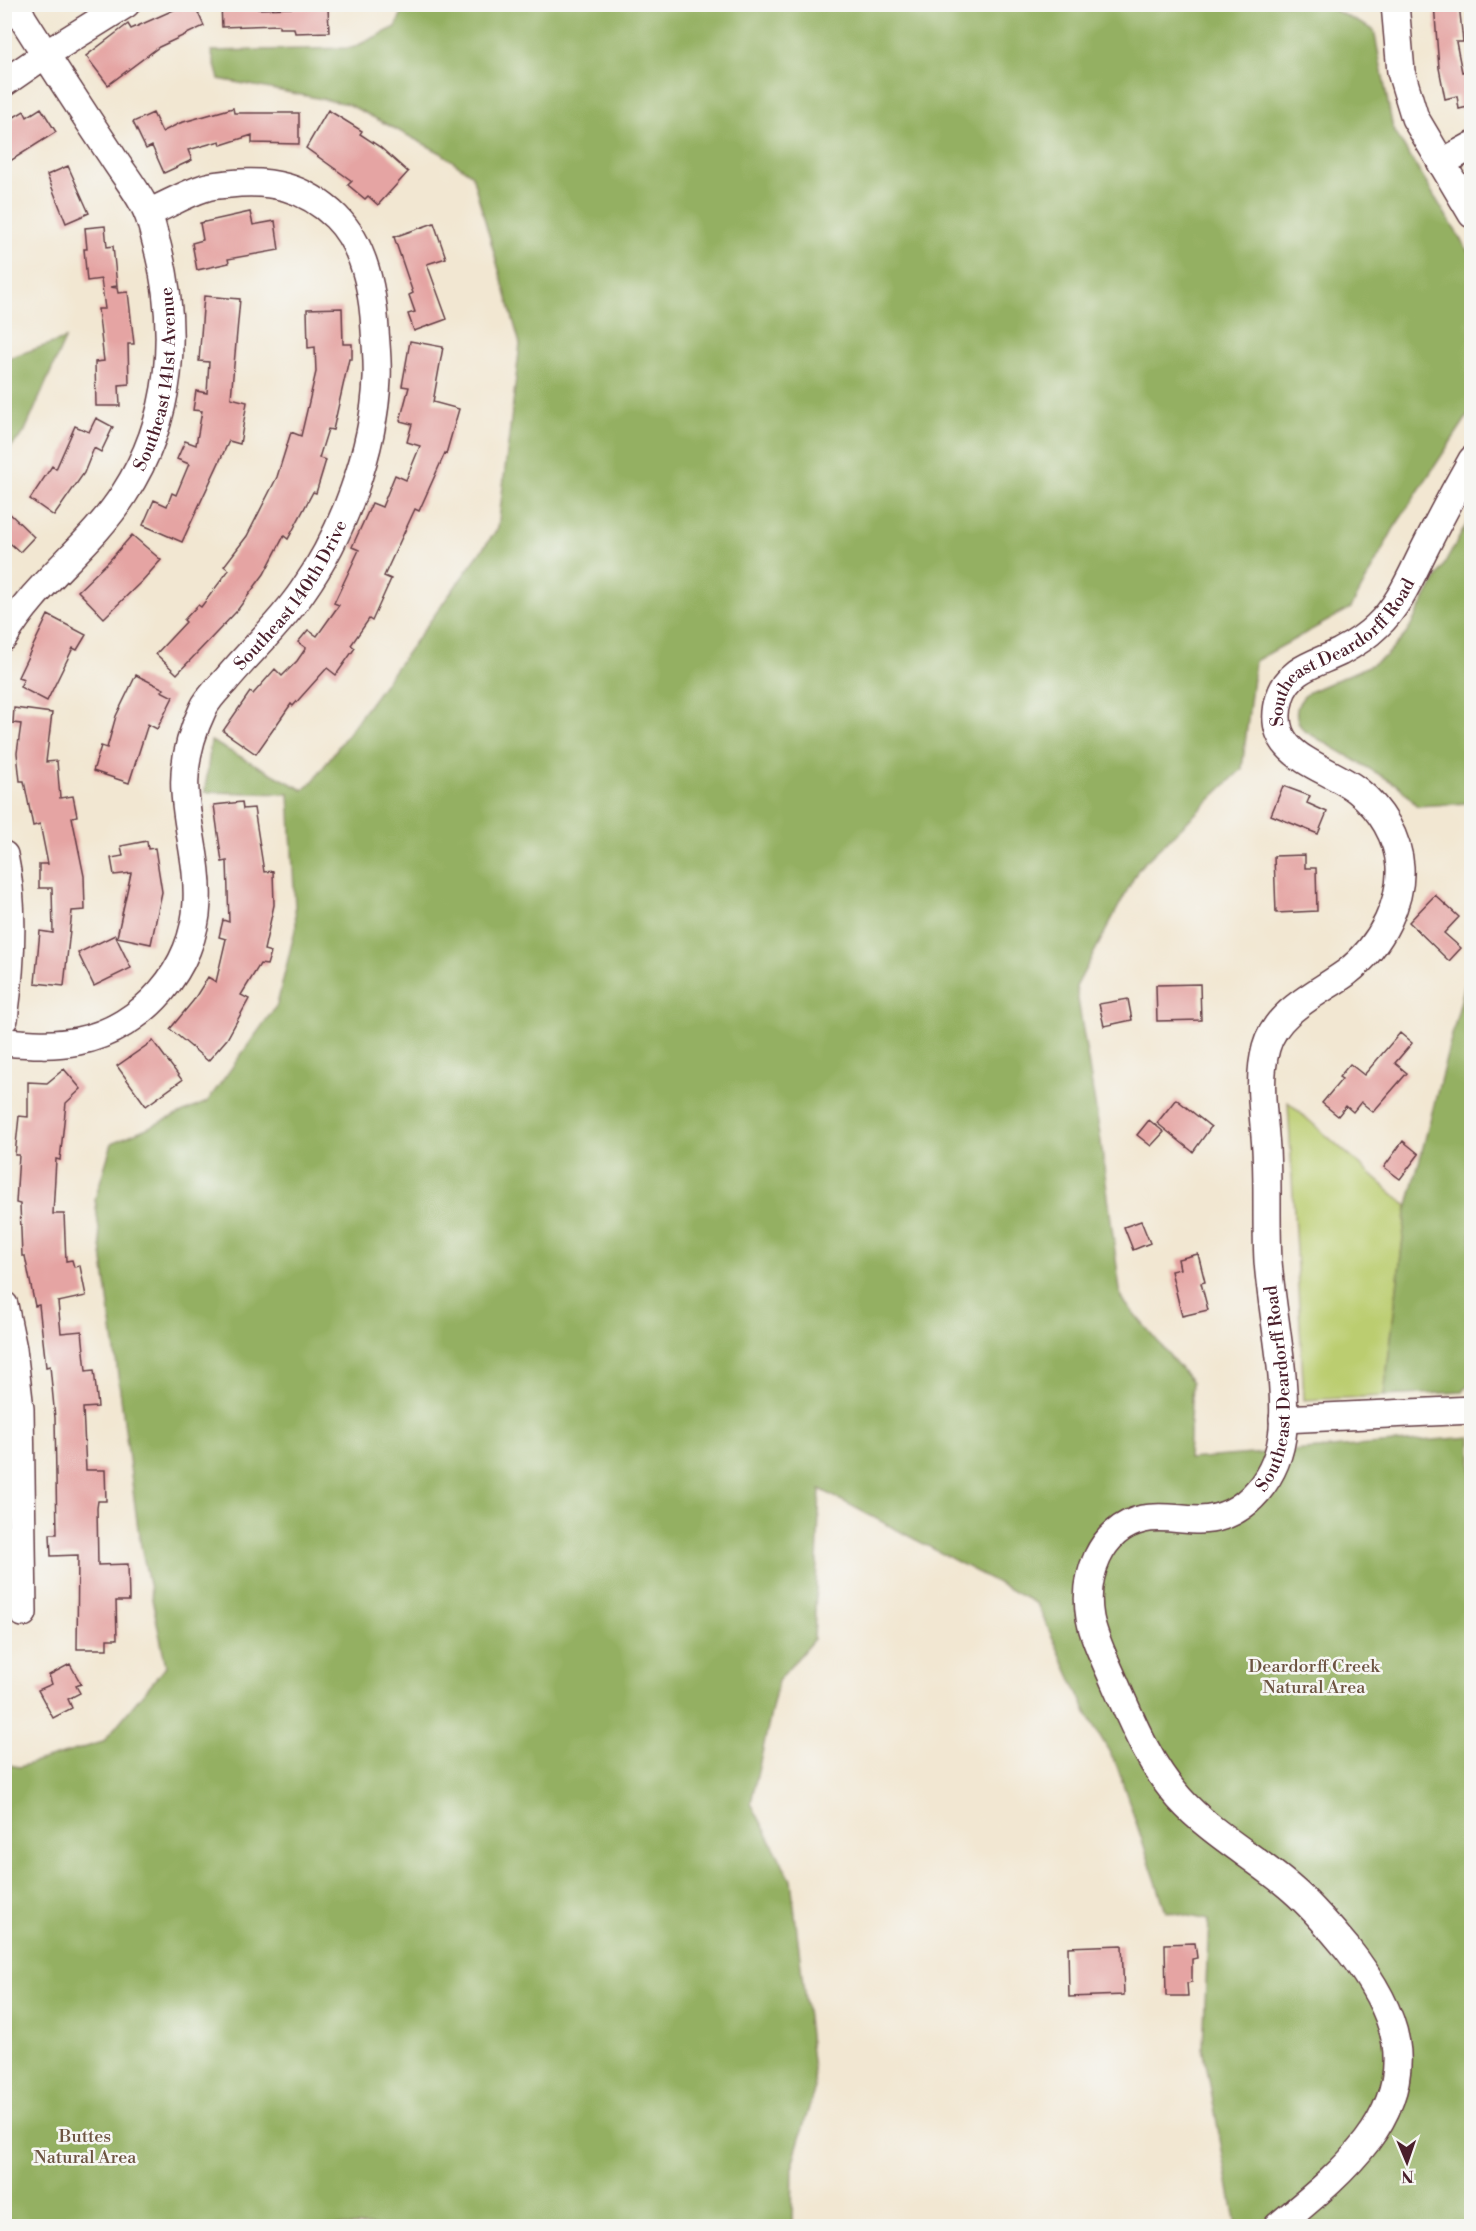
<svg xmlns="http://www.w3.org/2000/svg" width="1476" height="2231" viewBox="0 0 1476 2231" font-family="'Libre Bodoni',serif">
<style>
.green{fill:#bbcd70;stroke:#82764e;stroke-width:1.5}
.forest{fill:#94b062;stroke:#6f6846;stroke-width:1.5}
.building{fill:#e5a4a3}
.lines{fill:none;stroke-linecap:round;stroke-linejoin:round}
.minor-casing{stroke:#633d44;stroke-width:30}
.minor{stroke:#fff;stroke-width:27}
.labels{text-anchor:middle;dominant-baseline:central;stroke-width:5;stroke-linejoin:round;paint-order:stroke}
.street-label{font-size:18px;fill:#4a1f2b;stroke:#f6f6f2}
.park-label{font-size:18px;fill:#6c5340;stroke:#f6f6f2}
</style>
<rect width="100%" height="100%" fill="#f6f6f2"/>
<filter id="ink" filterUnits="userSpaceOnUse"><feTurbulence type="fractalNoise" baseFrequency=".0167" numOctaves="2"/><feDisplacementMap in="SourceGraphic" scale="12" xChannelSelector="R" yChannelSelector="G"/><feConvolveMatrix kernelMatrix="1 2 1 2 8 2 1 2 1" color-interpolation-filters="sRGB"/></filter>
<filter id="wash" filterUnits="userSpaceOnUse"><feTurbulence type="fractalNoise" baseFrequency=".008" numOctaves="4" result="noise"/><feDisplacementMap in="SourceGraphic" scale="24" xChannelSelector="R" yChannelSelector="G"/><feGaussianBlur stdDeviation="1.35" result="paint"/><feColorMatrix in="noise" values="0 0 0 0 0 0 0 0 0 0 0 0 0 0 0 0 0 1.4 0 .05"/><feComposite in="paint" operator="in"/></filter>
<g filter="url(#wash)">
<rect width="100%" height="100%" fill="#f2e7d2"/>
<path class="green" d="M 1288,1102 L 1407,1206 L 1384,1396 L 1304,1400 Z"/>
<path class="forest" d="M 405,4 L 1322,4 L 1374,30 L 1393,129 L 1471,256 L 1471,411 L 1394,528 L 1351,608 L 1255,661 L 1242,769 L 1139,868 L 1076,987 L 1100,1135 L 1121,1298 L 1192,1382 L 1188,1459 L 1471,1437 L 1471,2226 L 1236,2226 L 1203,2047 L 1209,1920 L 1166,1911 L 1116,1763 L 1090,1719 L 1037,1604 L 820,1489 L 814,1639 L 778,1681 L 751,1803 L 791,1880 L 815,2087 L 793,2161 L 792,2226 L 5,2226 L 5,1764 L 19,1767 L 103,1742 L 166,1666 L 139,1536 L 95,1199 L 112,1143 L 207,1102 L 277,1005 L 296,926 L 289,794 L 205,792 L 211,741 L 303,790 L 314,780 L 498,528 L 520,344 L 472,175 L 441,153 L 348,104 L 219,79 L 211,51 L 352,48 L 396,27 Z
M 65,339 L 24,433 L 5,453 L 5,359 Z
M 1471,516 L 1472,516 L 1471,854 L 1469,803 L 1417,806 L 1399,786 L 1303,730 C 1292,715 1295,703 1309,692 L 1371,665 L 1386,656 L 1406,634 Z
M 1471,968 L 1471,1381 L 1463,1392 L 1384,1396 L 1406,1213 L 1466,981 Z"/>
<g id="blocks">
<path class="building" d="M 187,4 L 194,4 L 204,26 L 159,47 L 108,85 L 86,56 L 128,24 L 131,29 Z
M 221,4 L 258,4 L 258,9 L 328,7 L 329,32 L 295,33 L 294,28 L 279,28 L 279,25 L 222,27 Z
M 1434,4 L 1459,4 L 1463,42 L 1456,42 L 1462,72 L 1472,70 L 1472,106 L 1459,109 L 1457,96 L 1445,99 L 1439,68 Z
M 41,108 L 56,132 L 4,165 L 4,123 L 24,111 L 27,117 Z
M 233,108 L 234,113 L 299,113 L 299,144 L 252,143 L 252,135 L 221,145 L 220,141 L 188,150 L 192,160 L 164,173 L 152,146 L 146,149 L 133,122 L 153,113 L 162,132 L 180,123 Z
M 328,110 L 362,131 L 360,134 L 380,147 L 408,172 L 378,205 L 368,196 L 365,199 L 348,185 L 352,181 L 306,148 Z
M 68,166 L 89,213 L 66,223 L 47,175 Z
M 250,212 L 253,225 L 275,221 L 279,250 L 228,259 L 229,263 L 197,270 L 192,243 L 203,240 L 200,223 Z
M 434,223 L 446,258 L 427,264 L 447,319 L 414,331 L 408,314 L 415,312 L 409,295 L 413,293 L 394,237 Z
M 105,226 L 107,247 L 113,246 L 117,286 L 110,287 L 117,288 L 118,293 L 128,292 L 134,344 L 128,344 L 129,384 L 119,385 L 120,406 L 96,406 L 95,362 L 104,361 L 98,309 L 105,309 L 101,279 L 87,281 L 84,249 L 87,249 L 85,228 Z
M 204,296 L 240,299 L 231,398 L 247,402 L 240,444 L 229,441 L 182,542 L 143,525 L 154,500 L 167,506 L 172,493 L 176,495 L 189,464 L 177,459 L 185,441 L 196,445 L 202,411 L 193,410 L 196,391 L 207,393 L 209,362 L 199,361 Z
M 342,308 L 343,344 L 352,344 L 352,359 L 349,359 L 333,430 L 328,429 L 319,458 L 326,460 L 316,493 L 313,492 L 288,539 L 284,536 L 264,574 L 236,612 L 177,674 L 156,654 L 186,622 L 184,620 L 198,605 L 201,607 L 229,570 L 224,566 L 247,536 L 277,477 L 291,432 L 301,436 L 316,372 L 315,347 L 308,348 L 307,309 Z
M 410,341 L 443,347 L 433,402 L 459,409 L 446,454 L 445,453 L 419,511 L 415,509 L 384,576 L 391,579 L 372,621 L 369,619 L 351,645 L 355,648 L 336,675 L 327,668 L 293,706 L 291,704 L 256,754 L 223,731 L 250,692 L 253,694 L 275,669 L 282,676 L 297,661 L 306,648 L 298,642 L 308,630 L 317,636 L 339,605 L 334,603 L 359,550 L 352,547 L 372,503 L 382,507 L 395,475 L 406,480 L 420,446 L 407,442 L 412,424 L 400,421 L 409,387 L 402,386 Z
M 96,418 L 113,427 L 101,452 L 94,448 L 84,473 L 54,516 L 30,499 L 52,466 L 56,469 L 75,426 L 89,432 Z
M 4,508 L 34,537 L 20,552 L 4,538 Z
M 132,535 L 161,560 L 142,581 L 104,618 L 78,591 L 109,561 Z
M 48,615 L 86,635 L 77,650 L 73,648 L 47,701 L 20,687 L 24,679 L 18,677 Z
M 136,675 L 164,689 L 161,691 L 173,697 L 157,729 L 148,724 L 129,783 L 93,771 L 101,746 L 107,748 L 116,716 Z
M 14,708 L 52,713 L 46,762 L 57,761 L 60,798 L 73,796 L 77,816 L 72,817 L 84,876 L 85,910 L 72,911 L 64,986 L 35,983 L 40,931 L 53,933 L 52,888 L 39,888 L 39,864 L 48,864 L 40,824 L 33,826 L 24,781 L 20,781 L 17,753 L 21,724 L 13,723 Z
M 1283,786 L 1310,796 L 1307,803 L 1327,812 L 1318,834 L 1271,815 Z
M 242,802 L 243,809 L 254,808 L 264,872 L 273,871 L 274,905 L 264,950 L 271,952 L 267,965 L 260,964 L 241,995 L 249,999 L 227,1039 L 208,1061 L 170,1029 L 193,1001 L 208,977 L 216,982 L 226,939 L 219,937 L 223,920 L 229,922 L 227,861 L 222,862 L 214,805 Z
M 147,841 L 148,849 L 155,848 L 162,892 L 151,944 L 117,937 L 131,873 L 114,875 L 111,858 L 123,856 L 121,846 Z
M 1305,855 L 1305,868 L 1316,868 L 1317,911 L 1276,913 L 1274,856 Z
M 1435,895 L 1459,917 L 1444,933 L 1461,948 L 1449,961 L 1409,922 Z
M 115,935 L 131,968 L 94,986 L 78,953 Z
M 1200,984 L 1201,1020 L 1157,1021 L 1156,985 Z
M 1128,999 L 1132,1020 L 1104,1026 L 1099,1004 Z
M 1400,1033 L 1412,1043 L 1395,1063 L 1407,1073 L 1373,1112 L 1361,1102 L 1353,1112 L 1346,1106 L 1338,1116 L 1322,1103 L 1342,1079 L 1339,1077 L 1350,1064 L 1364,1075 Z
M 153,1041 L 182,1080 L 146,1106 L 117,1066 Z
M 64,1069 L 81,1089 L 66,1103 L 60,1160 L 56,1159 L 53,1214 L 64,1214 L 66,1261 L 72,1260 L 74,1267 L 80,1266 L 86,1296 L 58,1302 L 61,1333 L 82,1331 L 86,1371 L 94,1370 L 98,1407 L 83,1408 L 86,1470 L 105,1470 L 106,1501 L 98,1501 L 97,1508 L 98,1565 L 128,1564 L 129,1601 L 116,1601 L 117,1639 L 107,1639 L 107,1649 L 77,1649 L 78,1555 L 51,1556 L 50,1534 L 57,1534 L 55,1418 L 50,1366 L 46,1367 L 39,1305 L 35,1306 L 25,1256 L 22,1256 L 20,1204 L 16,1203 L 19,1155 L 15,1155 L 19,1116 L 28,1117 L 28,1082 L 47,1083 Z
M 1176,1099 L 1211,1127 L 1193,1152 L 1157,1123 Z
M 1149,1120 L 1164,1132 L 1151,1146 L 1137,1135 Z
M 1403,1141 L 1419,1154 L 1400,1179 L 1384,1167 Z
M 1141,1221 L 1150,1243 L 1133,1250 L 1124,1227 Z
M 1198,1254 L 1205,1282 L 1201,1283 L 1208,1310 L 1182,1316 L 1171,1271 L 1180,1269 L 1178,1259 Z
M 70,1664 L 81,1684 L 76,1686 L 80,1693 L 68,1699 L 72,1708 L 53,1718 L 38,1690 L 52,1684 L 49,1675 Z
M 1195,1943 L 1197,1958 L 1192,1959 L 1192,1982 L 1187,1983 L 1188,1996 L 1166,1996 L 1165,1944 Z
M 1122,1945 L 1124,1995 L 1069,1997 L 1068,1947 Z"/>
</g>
</g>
<g filter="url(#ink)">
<use href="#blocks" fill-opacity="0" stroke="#633d44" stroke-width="1.5"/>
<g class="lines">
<defs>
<g id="minor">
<path d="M 1395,4 L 1401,72 L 1415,118 L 1472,214"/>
<path d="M 4,83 L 46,54 L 126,4"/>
<path d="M 1441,163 L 1472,146"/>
<path id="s1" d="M 4,637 C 36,582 90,547 124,494 C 173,419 179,330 157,245 C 154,235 152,224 148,214 C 141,195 123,174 112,156 C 82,111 52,65 23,19 L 16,4"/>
<path d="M 4,855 C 15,906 11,968 4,1019"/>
<path id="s2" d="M 4,1042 C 29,1044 54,1046 78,1041 C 143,1028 195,968 197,902 C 199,865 187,829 185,792 C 183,764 191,734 203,709 C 208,698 218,689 226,680 C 251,650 280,624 302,592 C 343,534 374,450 377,379 C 378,363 376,346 375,330 C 373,290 365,246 336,217 C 305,187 270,179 229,184 C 221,185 212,185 204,188 C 185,194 167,205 148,213"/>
<path d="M 4,1305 L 13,1349 L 20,1409 L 23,1613"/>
<path d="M 1283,1419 L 1472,1410"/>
<path id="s3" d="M 1278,2226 C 1309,2200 1342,2174 1367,2141 C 1420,2070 1397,2011 1347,1948 C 1330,1928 1313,1907 1293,1890 C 1257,1858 1211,1834 1179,1798 C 1149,1764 1132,1722 1114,1681 C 1105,1660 1094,1639 1090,1618 C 1083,1578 1099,1529 1143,1519 C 1162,1515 1181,1520 1199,1520 C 1248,1519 1279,1474 1283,1429 C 1287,1376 1272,1315 1268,1261 C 1266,1224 1268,1186 1266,1149 C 1264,1115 1257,1081 1266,1048 C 1276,1011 1317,994 1346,973 C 1364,959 1378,942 1388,921 C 1396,904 1401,886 1400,867 C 1398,837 1381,809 1357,790 C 1323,764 1262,756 1280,697 C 1289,668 1316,664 1340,652 C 1353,645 1367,636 1377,626 C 1399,606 1411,576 1424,550 C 1439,520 1455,490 1472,460"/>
</g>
</defs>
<use href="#minor" class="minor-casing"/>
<use href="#minor" class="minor"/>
</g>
</g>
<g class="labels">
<g class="street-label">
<text stroke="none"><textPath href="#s1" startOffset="309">Southeast 141st Avenue</textPath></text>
<text stroke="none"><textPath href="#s2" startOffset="612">Southeast 140th Drive</textPath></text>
<text stroke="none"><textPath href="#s3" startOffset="1998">Southeast Deardorff Road</textPath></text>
<text stroke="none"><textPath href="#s3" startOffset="1119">Southeast Deardorff Road</textPath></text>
</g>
<g class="park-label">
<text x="1314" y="1666">Deardorff Creek<tspan x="1314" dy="21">Natural Area</tspan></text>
<text x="85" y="2136">Buttes<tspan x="85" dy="21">Natural Area</tspan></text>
</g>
</g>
<rect width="1476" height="2231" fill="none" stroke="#f6f6f2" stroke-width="24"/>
<g transform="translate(1407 2162) rotate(178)" stroke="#f6f6f2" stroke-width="4.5" paint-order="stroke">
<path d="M0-4.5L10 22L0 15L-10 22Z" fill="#4a1f2b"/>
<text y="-9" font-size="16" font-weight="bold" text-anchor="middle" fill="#4a1f2b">N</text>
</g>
</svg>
